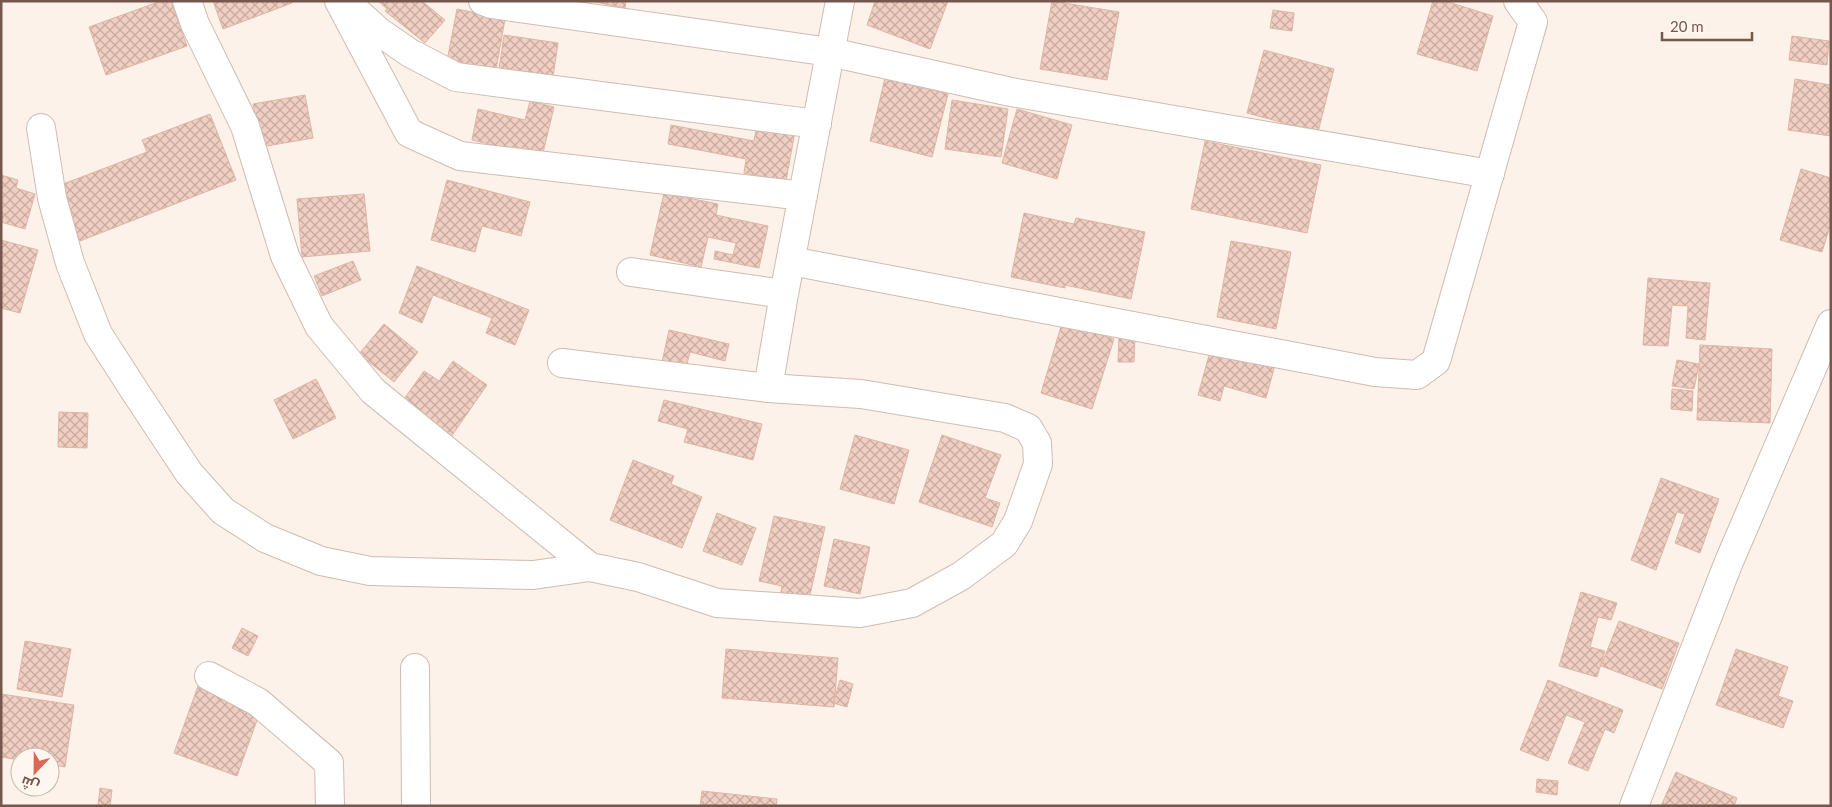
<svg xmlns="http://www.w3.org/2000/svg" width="1832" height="807" viewBox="0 0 1832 807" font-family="Lato,Cairo,sans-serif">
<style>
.building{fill:url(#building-cross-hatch);stroke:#e2b4a3}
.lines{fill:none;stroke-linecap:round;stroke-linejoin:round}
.minor-casing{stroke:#cfbcb2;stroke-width:30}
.minor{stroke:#fff;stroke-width:28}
</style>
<defs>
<pattern id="building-cross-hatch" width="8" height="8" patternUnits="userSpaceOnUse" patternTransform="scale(1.25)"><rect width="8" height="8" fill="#f0cfc2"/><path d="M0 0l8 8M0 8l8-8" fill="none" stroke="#c7aba0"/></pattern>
</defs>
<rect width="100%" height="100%" fill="#fcf2e9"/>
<path class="building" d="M 161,1 L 171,1 L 187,46 L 106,75 L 89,27 Z
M 213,1 L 292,1 L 292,3 L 223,29 Z
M 378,1 L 422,1 L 445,20 L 425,43 L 385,11 L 387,9 Z
M 590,1 L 626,1 L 625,8 Z
M 875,1 L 948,1 L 930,49 L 867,25 Z
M 1052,1 L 1119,12 L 1107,80 L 1040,69 Z
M 1433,1 L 1445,1 L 1493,16 L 1477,71 L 1417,54 Z
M 457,9 L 505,19 L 496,70 L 447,61 Z
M 1273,10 L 1294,13 L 1292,31 L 1270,28 Z
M 504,35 L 558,43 L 553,77 L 499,69 Z
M 1792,36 L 1829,41 L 1827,65 L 1789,60 Z
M 1264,50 L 1334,69 L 1318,132 L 1247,113 Z
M 885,78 L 948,94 L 932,157 L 870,141 Z
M 1795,79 L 1831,85 L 1831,136 L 1788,130 Z
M 305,95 L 313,138 L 261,147 L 253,104 Z
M 952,100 L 1008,109 L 1001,157 L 945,149 Z
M 530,101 L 554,107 L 542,157 L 472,140 L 478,109 L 525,120 Z
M 1017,109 L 1072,125 L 1057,179 L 1002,163 Z
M 210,114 L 236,180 L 80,241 L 58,186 L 147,152 L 142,140 Z
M 757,124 L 795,131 L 786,181 L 744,173 L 746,159 L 668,144 L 671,125 L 754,141 Z
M 1205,141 L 1321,165 L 1307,233 L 1191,209 Z
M 1801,169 L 1831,178 L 1831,223 L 1822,252 L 1780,240 Z
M 1,175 L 18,180 L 16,188 L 35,194 L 25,229 L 1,222 Z
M 447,180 L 530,202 L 521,236 L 482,226 L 475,252 L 431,240 Z
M 664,193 L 718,204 L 716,215 L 768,226 L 759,268 L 714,259 L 715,251 L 733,255 L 736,243 L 708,237 L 701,267 L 650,255 Z
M 364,194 L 370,251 L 302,257 L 297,199 Z
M 1024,213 L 1074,224 L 1076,218 L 1145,232 L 1131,299 L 1065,285 L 1065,288 L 1011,277 Z
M 1,240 L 38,250 L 20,313 L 1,308 Z
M 1231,241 L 1291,252 L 1276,329 L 1217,317 Z
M 353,261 L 361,280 L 322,296 L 314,276 Z
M 417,266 L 529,310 L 515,345 L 486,333 L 492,318 L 433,295 L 422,323 L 399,313 Z
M 1648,278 L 1710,283 L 1705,340 L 1686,338 L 1688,306 L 1672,305 L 1668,346 L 1643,345 Z
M 1062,323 L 1114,339 L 1092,409 L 1041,393 Z
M 384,324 L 418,352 L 394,382 L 359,354 Z
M 669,330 L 729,344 L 725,361 L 690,352 L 686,368 L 662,362 Z
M 1119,336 L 1135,337 L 1134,362 L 1118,362 Z
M 1700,345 L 1772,349 L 1770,423 L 1697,420 Z
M 1211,348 L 1275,365 L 1266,398 L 1224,386 L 1220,401 L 1198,395 Z
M 1677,360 L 1699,364 L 1694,389 L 1672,386 Z
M 453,361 L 487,385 L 451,437 L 402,402 L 424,371 L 439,381 Z
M 316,379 L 336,418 L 293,439 L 274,400 Z
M 1672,389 L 1693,391 L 1692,411 L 1671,409 Z
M 664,400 L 762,424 L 753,460 L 684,442 L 688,429 L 658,421 Z
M 59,412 L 88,413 L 87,448 L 58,447 Z
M 855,435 L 909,450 L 894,504 L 840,489 Z
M 942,435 L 1001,455 L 985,498 L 1000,503 L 992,527 L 919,502 Z
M 633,460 L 674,476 L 671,484 L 702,497 L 682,548 L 610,520 Z
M 1661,478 L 1719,499 L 1700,553 L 1675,543 L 1685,514 L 1677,512 L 1656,570 L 1631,560 Z
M 717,513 L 756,528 L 742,565 L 703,551 Z
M 774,516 L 825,527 L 807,609 L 779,602 L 782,586 L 759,581 Z
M 834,539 L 870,547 L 860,594 L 824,586 Z
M 1581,592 L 1617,603 L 1611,620 L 1598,617 L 1590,647 L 1605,651 L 1597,677 L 1559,666 Z
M 1619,621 L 1679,643 L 1662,689 L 1601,666 Z
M 242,628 L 258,636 L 248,656 L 232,648 Z
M 25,641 L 71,649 L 62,697 L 17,689 Z
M 726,649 L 838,658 L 834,707 L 722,698 Z
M 1736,649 L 1788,667 L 1778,696 L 1793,701 L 1783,728 L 1716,705 Z
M 840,680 L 853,684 L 847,707 L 833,703 Z
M 1548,680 L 1623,710 L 1614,733 L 1605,729 L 1588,771 L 1568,763 L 1585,722 L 1566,715 L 1548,761 L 1520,750 Z
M 198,686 L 261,709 L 237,776 L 174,753 Z
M 1,694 L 74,705 L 65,767 L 50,764 L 50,757 L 20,757 L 20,760 L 1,757 Z
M 1676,772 L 1737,798 L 1734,806 L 1661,806 Z
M 1537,779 L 1558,781 L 1557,795 L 1536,792 Z
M 100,788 L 112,790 L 110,806 L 98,806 Z
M 702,791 L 777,799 L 776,806 L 700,806 Z"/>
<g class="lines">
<defs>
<path id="minor" d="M 187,1 L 195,24 L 245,126 L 285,256 L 319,326 L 373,391 L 590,567
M 339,1 L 409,133 L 460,156 L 803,196
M 483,1 L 491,4 L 830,52 L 1011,92 L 1490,174
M 347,3 L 378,31 L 410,53 L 456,77 L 817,124
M 41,128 L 52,198 L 70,263 L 98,334 L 136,393 L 189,473 L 223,511 L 265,538 L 321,561 L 370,571 L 533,575 L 590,567 L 638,577 L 717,603 L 860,613 L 912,603 L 961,576 L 1004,544 L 1018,521 L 1038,464 L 1037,443 L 1028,428 L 1005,418 L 861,394 L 768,388 L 562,363
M 791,261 L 1375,372 L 1417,375 L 1436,361 L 1533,22 L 1518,1
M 631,272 L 784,294
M 768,388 L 784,294 L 840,1
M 415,668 L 416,806
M 209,676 L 258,702 L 329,763 L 330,806
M 1634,806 L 1728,564 L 1831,324"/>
</defs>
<use href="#minor" class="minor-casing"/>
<use href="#minor" class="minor"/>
</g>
<rect width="1832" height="807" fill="none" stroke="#75574e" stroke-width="5"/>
<g transform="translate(35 772) rotate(202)"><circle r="24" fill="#fef7f0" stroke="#c7b7af"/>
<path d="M0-4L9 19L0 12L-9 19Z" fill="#df6555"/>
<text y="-8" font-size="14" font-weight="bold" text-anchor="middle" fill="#75574e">ش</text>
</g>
<path d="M1662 32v8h90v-8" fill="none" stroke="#75574e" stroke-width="2.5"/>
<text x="1670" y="32" font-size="15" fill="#75574e" stroke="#fef7f0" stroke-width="4" paint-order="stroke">20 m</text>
</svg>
